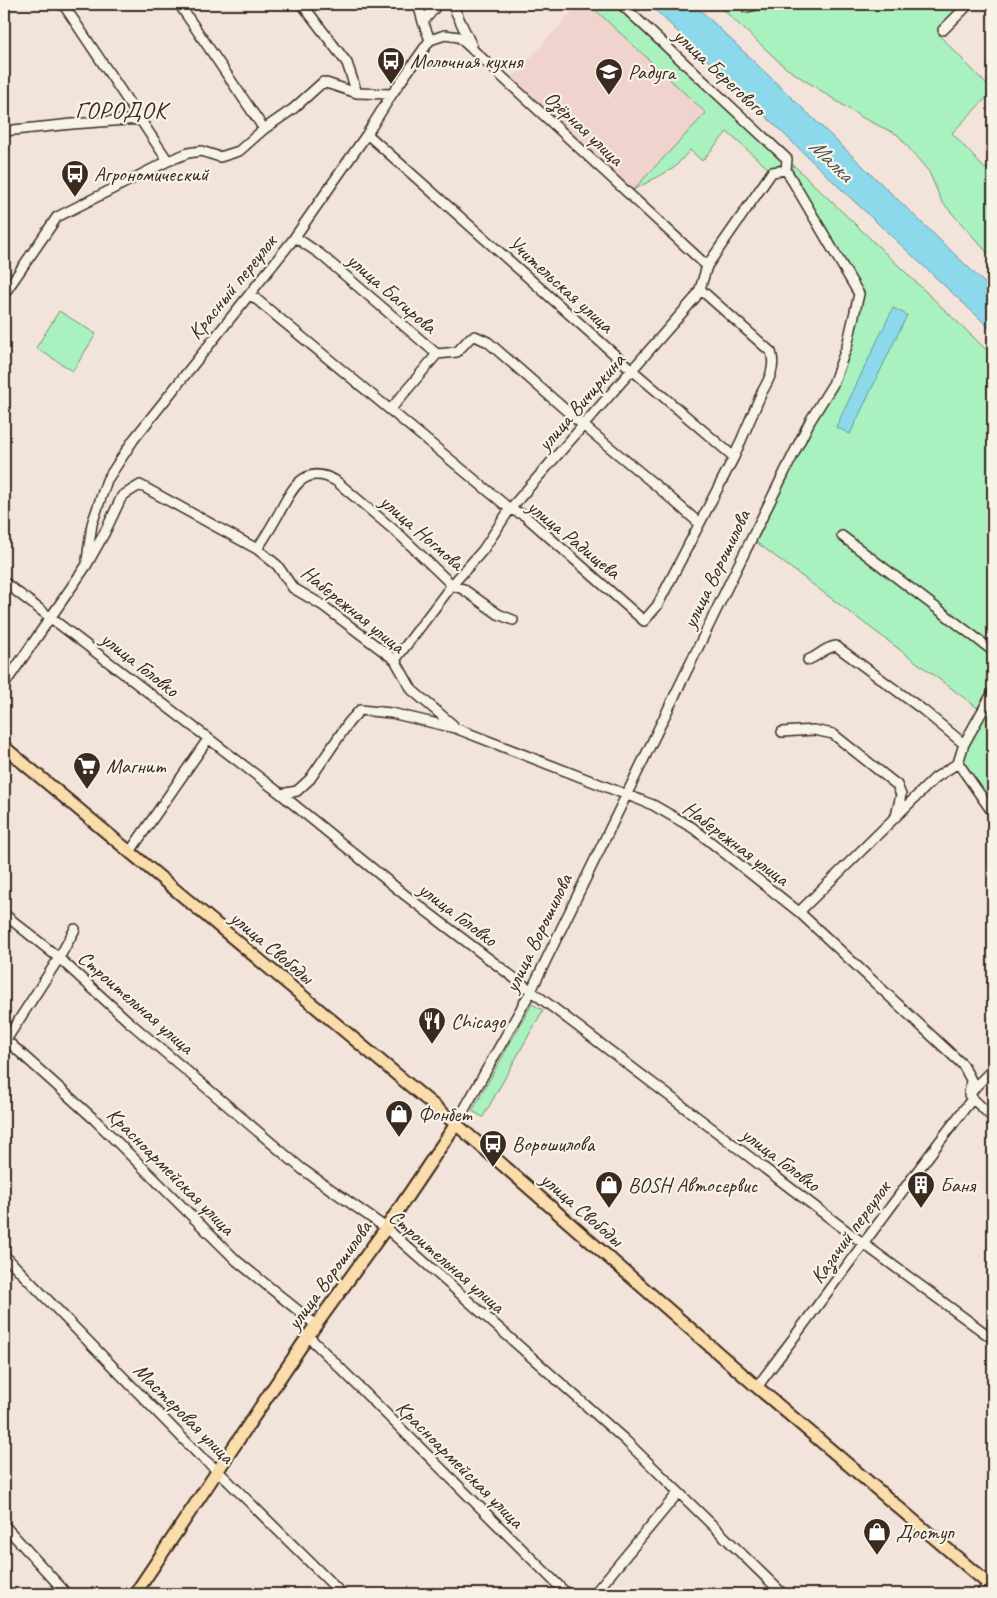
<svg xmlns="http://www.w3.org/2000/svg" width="997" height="1598" viewBox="0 0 997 1598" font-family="Caveat,sans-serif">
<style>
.built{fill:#efd3cc}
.green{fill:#a9f1be;stroke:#728e6e}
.water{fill:#8cd9ec;stroke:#6c939a}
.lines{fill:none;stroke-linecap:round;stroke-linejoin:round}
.minor-casing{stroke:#3b2a1e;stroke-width:12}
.major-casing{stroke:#3b2a1e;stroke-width:15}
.minor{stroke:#f7f3e8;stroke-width:9}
.major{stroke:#fbddab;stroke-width:11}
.labels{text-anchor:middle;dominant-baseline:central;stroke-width:4.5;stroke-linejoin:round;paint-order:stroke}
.poi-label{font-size:21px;fill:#3b2a1e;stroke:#f7f3e8;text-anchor:start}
.street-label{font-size:21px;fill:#3b2a1e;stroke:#f7f3e8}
.water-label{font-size:22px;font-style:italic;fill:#4f5652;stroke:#f7f3e8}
.quarter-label{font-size:24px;letter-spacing:1px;fill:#3b2a1e;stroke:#f7f3e8}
</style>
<rect width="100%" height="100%" fill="#f3e4db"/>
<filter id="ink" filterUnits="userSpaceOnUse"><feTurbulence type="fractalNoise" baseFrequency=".02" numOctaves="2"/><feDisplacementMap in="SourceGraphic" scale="10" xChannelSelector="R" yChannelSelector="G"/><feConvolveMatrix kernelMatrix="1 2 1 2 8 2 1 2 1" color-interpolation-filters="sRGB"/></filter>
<g filter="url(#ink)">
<path class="built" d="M 579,4 L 589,4 L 706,113 L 633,190 L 511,79 Z"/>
<path class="green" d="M 589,4 L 621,4 L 787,159 L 993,356 L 993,813 L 958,763 L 983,712 L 752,539 L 833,384 L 859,294 L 786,170 L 772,172 L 727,132 L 702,161 L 690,150 L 674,168 L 633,190 L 706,113 Z
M 717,4 L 827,4 L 831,8 L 835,4 L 966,4 L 939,35 L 993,91 L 952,133 L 985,169 L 993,161 L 993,259 L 942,202 L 929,172 L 898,135 L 861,117 L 786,68 Z
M 59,311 L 96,334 L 73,371 L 36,348 Z
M 532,1004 L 543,1010 L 483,1117 L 472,1111 Z"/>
<path class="water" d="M 649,4 L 694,4 L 993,291 L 993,331 L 841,189 Z
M 893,308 L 907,315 L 850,434 L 836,427 Z"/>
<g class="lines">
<defs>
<path id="minor" d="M 63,4 L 168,161
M 179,4 L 264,129
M 302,4 L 347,63 L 357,93
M 418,4 L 423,22
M 452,4 L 472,46
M 621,4 L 787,159 L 786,170
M 746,7 L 761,4
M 943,30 L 969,4
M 430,40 L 445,35 L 459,37 L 707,266
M 430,40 L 423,22 L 438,4
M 4,131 L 72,124 L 140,119
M 367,134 L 632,370 L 734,457
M 295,237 L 320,254 L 437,354 L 457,352 L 470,338 L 475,336 L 488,342 L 584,426 L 659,488 L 699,523
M 4,294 L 57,217 L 168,161 L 188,153 L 201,151 L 220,157 L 239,151 L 264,129 L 293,109 L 323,82 L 357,93 L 392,94
M 250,294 L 510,509 L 524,515 L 644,621 L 657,606 L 734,457 L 762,392 C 769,380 776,367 771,352 L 700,289
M 390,410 L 437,354
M 842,536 L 993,651
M 257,549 C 265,538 271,527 278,515 C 291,491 303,462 336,481 L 401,536 L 452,585 L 463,589 L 498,614 L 513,620
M 87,560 L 92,524 L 107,480 L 134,439 L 292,241 L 367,134 L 392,94 L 430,40
M 4,582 L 281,794 L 405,895 L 864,1244 L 993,1339
M 395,660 L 452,585 L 483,550 L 510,509 L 695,298 L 700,289 L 707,266 L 772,172 L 786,170
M 808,660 C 821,655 823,648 836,646 L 923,710 L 964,744
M 4,685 L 86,566 L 105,532 L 122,496 L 140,485 L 257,549 L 277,565 L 293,588 L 322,605 L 395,660 L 412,690 L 453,725
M 782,732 L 814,730 L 833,734 L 897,785 L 901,795 L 896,816
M 958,763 L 964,744 L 993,692
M 281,794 L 297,791 L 310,779 L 349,722 L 360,710 L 391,713 L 455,728 L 653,805 L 693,828 L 799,912 L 963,1065 L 971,1080 L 969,1095 L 993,1118
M 129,853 L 208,739
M 799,912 L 935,778 L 958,763 L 993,813
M 4,914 L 59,958 L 128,1021 L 302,1169 L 386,1228 L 625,1440 L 783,1594
M 4,1038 L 95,1120 L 237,1261 L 316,1325
M 4,1043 L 59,958 L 75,929
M 970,1094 L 976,1086 L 993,1069
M 456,1124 L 531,991 L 728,586 L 810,421 L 833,384 L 847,346 L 859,294 L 786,170
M 4,1255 L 200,1456 L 219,1472 L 342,1594
M 308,1336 L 567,1594
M 757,1387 C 829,1291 899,1194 972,1099
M 4,1525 L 67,1594
M 594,1594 L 678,1493
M 981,1594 L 993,1577"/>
<path id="major" d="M 4,747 L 456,1124 L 757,1387 L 993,1588
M 135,1594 L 308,1336 L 386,1228 L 456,1124"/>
</defs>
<use href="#minor" class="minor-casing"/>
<use href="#major" class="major-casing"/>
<use href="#minor" class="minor"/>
<use href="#major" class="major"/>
</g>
</g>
<defs>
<symbol id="bus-pin" viewBox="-11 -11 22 30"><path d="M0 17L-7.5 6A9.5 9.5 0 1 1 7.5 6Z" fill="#3b2a1e" stroke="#f7f3e8"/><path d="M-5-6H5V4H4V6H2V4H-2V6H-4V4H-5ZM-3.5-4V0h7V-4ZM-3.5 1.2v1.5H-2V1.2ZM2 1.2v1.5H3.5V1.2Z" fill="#fff"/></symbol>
<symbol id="school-pin" viewBox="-11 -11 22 30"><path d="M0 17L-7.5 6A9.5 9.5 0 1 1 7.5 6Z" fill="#3b2a1e" stroke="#f7f3e8"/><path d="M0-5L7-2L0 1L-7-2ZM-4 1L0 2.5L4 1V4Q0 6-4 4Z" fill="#fff"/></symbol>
<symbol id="supermarket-pin" viewBox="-11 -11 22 30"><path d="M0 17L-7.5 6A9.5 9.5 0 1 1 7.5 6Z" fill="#3b2a1e" stroke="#f7f3e8"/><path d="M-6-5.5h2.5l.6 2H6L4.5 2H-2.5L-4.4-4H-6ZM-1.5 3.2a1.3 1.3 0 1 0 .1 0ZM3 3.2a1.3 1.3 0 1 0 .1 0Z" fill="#fff"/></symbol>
<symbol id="restaurant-pin" viewBox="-11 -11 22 30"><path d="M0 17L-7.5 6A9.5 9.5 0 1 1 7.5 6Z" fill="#3b2a1e" stroke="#f7f3e8"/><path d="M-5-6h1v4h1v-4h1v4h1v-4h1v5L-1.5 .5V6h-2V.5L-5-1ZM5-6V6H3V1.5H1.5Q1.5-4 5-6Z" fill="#fff"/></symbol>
<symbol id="shop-pin" viewBox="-11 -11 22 30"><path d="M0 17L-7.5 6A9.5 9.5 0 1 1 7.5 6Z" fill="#3b2a1e" stroke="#f7f3e8"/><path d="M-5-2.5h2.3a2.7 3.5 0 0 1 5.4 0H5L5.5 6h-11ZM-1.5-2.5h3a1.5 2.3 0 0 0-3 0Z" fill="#fff"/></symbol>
<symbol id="building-pin" viewBox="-11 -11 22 30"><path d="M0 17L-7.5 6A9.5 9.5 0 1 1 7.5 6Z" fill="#3b2a1e" stroke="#f7f3e8"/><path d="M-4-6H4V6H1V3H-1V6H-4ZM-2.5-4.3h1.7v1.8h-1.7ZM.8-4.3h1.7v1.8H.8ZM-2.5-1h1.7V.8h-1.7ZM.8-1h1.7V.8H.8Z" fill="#fff"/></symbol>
</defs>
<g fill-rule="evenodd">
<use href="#bus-pin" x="375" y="45" width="32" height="43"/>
<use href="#school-pin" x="593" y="56" width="32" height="43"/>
<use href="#bus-pin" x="59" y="158" width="32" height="43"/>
<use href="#supermarket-pin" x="71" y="750" width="32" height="43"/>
<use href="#restaurant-pin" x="416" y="1005" width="32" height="43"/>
<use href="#shop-pin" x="383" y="1098" width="32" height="43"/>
<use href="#bus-pin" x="477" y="1128" width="32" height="43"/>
<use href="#shop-pin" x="593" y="1169" width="32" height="43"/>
<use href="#building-pin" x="905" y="1169" width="32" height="43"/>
<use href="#shop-pin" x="861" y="1516" width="32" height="43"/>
</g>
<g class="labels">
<g class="poi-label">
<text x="410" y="61">Молочная кухня</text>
<text x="628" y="72">Радуга</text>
<text x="94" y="174">Агрономический</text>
<text x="106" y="766">Магнит</text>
<text x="451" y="1021">Chicago</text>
<text x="418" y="1114">Фонбет</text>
<text x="512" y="1144">Ворошилова</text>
<text x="628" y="1185">BOSH Автосервис</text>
<text x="940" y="1185">Баня</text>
<text x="896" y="1532">Доступ</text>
</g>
<g class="street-label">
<text transform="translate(720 72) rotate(43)">улица Берегового</text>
<text transform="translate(584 128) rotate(43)">Озёрная улица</text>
<text transform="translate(561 284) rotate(42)">Учительская улица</text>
<text transform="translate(232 287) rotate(-51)">Красный переулок</text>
<text transform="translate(392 293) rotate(41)">улица Багирова</text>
<text transform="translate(581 402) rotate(-49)">улица Вичиркина</text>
<text transform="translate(422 532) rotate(41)">улица Ногмова</text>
<text transform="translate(574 539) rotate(39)">улица Радищева</text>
<text transform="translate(716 569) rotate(-64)">улица Ворошилова</text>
<text transform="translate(353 609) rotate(39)">Набережная улица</text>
<text transform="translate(140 664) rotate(38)">улица Головко</text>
<text transform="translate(736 843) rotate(37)">Набережная улица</text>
<text transform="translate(458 914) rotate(37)">улица Головко</text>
<text transform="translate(538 933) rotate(-64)">улица Ворошилова</text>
<text transform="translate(272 947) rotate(40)">улица Свободы</text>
<text transform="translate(136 1002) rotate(41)">Строительная улица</text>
<text transform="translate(781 1159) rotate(37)">улица Головко</text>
<text transform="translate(171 1171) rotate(45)">Красноармейская улица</text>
<text transform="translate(582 1209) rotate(41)">улица Свободы</text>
<text transform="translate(850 1232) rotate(-54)">Казачий переулок</text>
<text transform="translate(447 1261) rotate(41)">Строительная улица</text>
<text transform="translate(329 1275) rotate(-54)">улица Ворошилова</text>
<text transform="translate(184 1413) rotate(45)">Мастеровая улица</text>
<text transform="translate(460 1464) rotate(45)">Красноармейская улица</text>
</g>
<g class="water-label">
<text transform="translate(831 160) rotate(44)">Малка</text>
</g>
<g class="quarter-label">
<text x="121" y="110">ГОРОДОК</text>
</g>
</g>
<rect width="997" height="1598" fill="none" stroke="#f7f3e8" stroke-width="20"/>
<rect x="10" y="10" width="977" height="1578" fill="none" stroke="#3b2a1e" stroke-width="2" filter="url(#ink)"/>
</svg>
